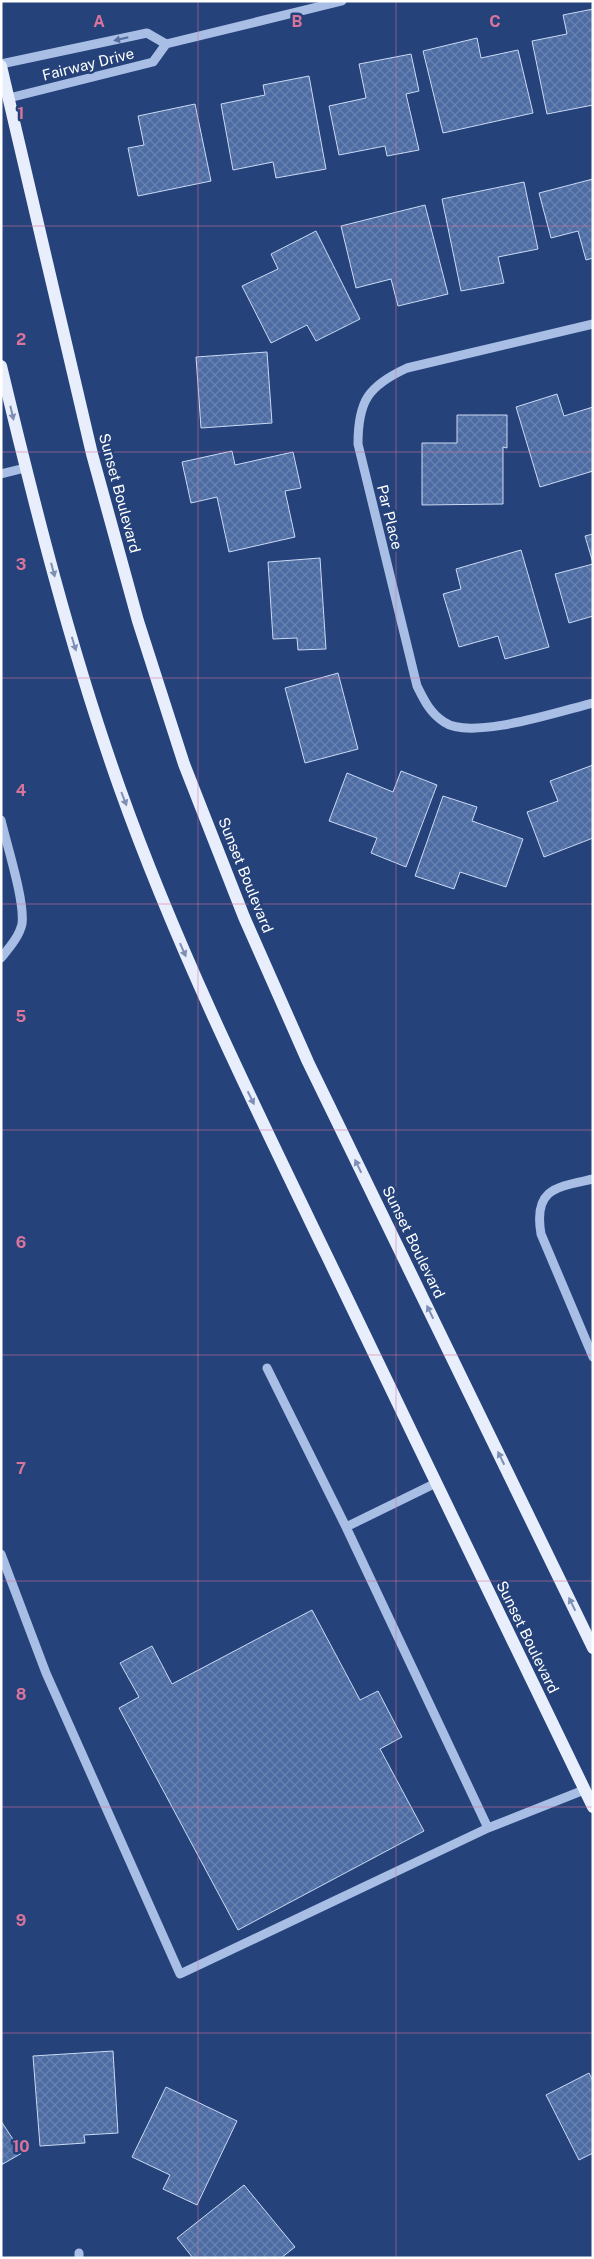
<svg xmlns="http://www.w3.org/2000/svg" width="594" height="2259" viewBox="0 0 594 2259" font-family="'Public Sans',sans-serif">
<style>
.building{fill:url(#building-cross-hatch);stroke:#cad9f4}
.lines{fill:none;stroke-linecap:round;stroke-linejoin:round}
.minor{stroke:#a8bee4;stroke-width:9}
.major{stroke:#e8eefc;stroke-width:12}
.oneway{fill:#536d9f}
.oneway2{fill:#7d8fb4}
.grid{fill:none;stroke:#da749d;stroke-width:1;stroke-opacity:0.55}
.labels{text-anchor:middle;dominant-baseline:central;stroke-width:5;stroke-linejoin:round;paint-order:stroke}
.street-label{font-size:15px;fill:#fff;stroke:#25427a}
.grid-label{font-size:16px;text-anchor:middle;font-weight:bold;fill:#da749d;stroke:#25427a;stroke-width:5;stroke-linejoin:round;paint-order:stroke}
</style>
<defs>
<pattern id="building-cross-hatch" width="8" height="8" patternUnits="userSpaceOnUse" patternTransform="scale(1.25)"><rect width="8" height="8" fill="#4d6ca3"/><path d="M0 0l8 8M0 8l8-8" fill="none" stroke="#6882b1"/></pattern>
</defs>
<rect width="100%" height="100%" fill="#25427a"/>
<path class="building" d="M 593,9 L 593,105 L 547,114 L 532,41 L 567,34 L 563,15 Z
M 477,38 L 481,58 L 518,50 L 533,113 L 443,133 L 423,51 Z
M 411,54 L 419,91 L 406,94 L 419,150 L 387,156 L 385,146 L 339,155 L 329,106 L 366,98 L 359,64 Z
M 309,76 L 326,169 L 276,178 L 273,162 L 233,170 L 221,104 L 265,95 L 263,85 Z
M 195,104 L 211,181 L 138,196 L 128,148 L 144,145 L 138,116 Z
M 593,179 L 593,258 L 586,260 L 578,231 L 551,238 L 539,193 Z
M 524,182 L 538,249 L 498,257 L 504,283 L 461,291 L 442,199 Z
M 425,205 L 448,294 L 398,306 L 391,279 L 356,288 L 341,226 Z
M 316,231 L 360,319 L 316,341 L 307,325 L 271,343 L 242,286 L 278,269 L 271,254 Z
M 267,352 L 272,423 L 201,428 L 196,357 Z
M 557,394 L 564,416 L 593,407 L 593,471 L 540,487 L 516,407 Z
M 457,415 L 507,415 L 507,448 L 503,447 L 503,504 L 422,505 L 422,443 L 457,443 Z
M 232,451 L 235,465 L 293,452 L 301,488 L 285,491 L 295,537 L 229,552 L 217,497 L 191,503 L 182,462 Z
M 593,534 L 593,563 L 585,536 Z
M 521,550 L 549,647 L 505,659 L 498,636 L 459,647 L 443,594 L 461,589 L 456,569 Z
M 320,558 L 326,649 L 298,650 L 297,638 L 273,639 L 268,562 Z
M 593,564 L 593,616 L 569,623 L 555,574 Z
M 338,673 L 358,749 L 305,763 L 285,688 Z
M 593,765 L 593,838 L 544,857 L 527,812 L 558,801 L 550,781 Z
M 401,771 L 437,785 L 406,867 L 371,853 L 377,838 L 329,821 L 347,773 L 393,792 Z
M 443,796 L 477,807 L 472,821 L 523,839 L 506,887 L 460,872 L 454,889 L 415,876 Z
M 312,1610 L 360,1700 L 378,1691 L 402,1737 L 380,1749 L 424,1831 L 238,1930 L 119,1708 L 139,1697 L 120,1663 L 152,1646 L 172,1684 Z
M 113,2051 L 118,2133 L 84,2135 L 85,2143 L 40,2146 L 33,2056 Z
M 589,2073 L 593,2081 L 593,2153 L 579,2160 L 546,2095 Z
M 166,2087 L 237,2121 L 197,2205 L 163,2189 L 170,2175 L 132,2157 Z
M 1,2121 L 22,2153 L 1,2165 Z
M 244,2185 L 295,2247 L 281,2258 L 193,2258 L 177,2238 Z"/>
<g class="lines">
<path class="minor" d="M 1,64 L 147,33 L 166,44
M 9,98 L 153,62 L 166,44 L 342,1
M 593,324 L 407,368 C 368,386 358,401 358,444 L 417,686 C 424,700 430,713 444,722 C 471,741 560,711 593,703
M 1,474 L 25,468
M 1,820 C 7,846 25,901 22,924 C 19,937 9,948 1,958
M 593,1179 C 557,1187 533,1188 541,1234 L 593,1357
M 267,1368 L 346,1527 L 436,1483
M 346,1527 L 488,1828
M 1,1554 L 46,1673 L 180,1974 L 488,1828 L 584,1790
M 79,2253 L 79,2258"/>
<path class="major" d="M 1,66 L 92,454 L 138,621 L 184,764 L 244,917 L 308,1062 L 593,1648
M 1,366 C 35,508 71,651 120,789 C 177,949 253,1103 327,1256 C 415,1440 504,1623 593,1807"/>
</g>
<defs><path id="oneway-solid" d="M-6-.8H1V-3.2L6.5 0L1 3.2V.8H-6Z" transform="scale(1.25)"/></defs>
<use class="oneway" href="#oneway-solid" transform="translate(121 39) rotate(167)"/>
<g class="oneway2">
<use href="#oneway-solid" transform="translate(12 413) rotate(77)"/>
<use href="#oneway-solid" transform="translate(53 570) rotate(75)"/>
<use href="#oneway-solid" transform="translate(74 644) rotate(73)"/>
<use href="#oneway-solid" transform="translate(124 799) rotate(69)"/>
<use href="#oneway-solid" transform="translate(183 950) rotate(66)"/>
<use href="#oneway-solid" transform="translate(251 1098) rotate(64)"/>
<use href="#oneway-solid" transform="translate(358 1166) rotate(-116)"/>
<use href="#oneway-solid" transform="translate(430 1312) rotate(-116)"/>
<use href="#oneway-solid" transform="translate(501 1458) rotate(-116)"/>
<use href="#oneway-solid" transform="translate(572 1604) rotate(-116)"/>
</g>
<path class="grid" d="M 198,1 L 198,2258M 396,1 L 396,2258M 1,226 L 593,226M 1,452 L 593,452M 1,678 L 593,678M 1,904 L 593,904M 1,1130 L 593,1130M 1,1355 L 593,1355M 1,1581 L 593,1581M 1,1807 L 593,1807M 1,2033 L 593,2033"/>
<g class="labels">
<g class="street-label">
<text transform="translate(88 64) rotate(-14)">Fairway Drive</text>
<text transform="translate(120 493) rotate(75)">Sunset Boulevard</text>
<text transform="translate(390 517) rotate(76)">Par Place</text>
<text transform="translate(246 875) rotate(68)">Sunset Boulevard</text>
<text transform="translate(414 1242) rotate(64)">Sunset Boulevard</text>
<text transform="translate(528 1637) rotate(64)">Sunset Boulevard</text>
</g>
</g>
<g class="grid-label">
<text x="99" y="27">A</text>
<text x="297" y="27">B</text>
<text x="495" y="27">C</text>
<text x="21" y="119">1</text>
<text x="21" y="345">2</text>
<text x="21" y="570">3</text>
<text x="21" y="796">4</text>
<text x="21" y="1022">5</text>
<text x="21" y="1248">6</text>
<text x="21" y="1474">7</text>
<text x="21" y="1700">8</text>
<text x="21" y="1926">9</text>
<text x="21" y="2152">10</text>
</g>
<rect width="594" height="2259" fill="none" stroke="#ffffff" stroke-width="5"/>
</svg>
